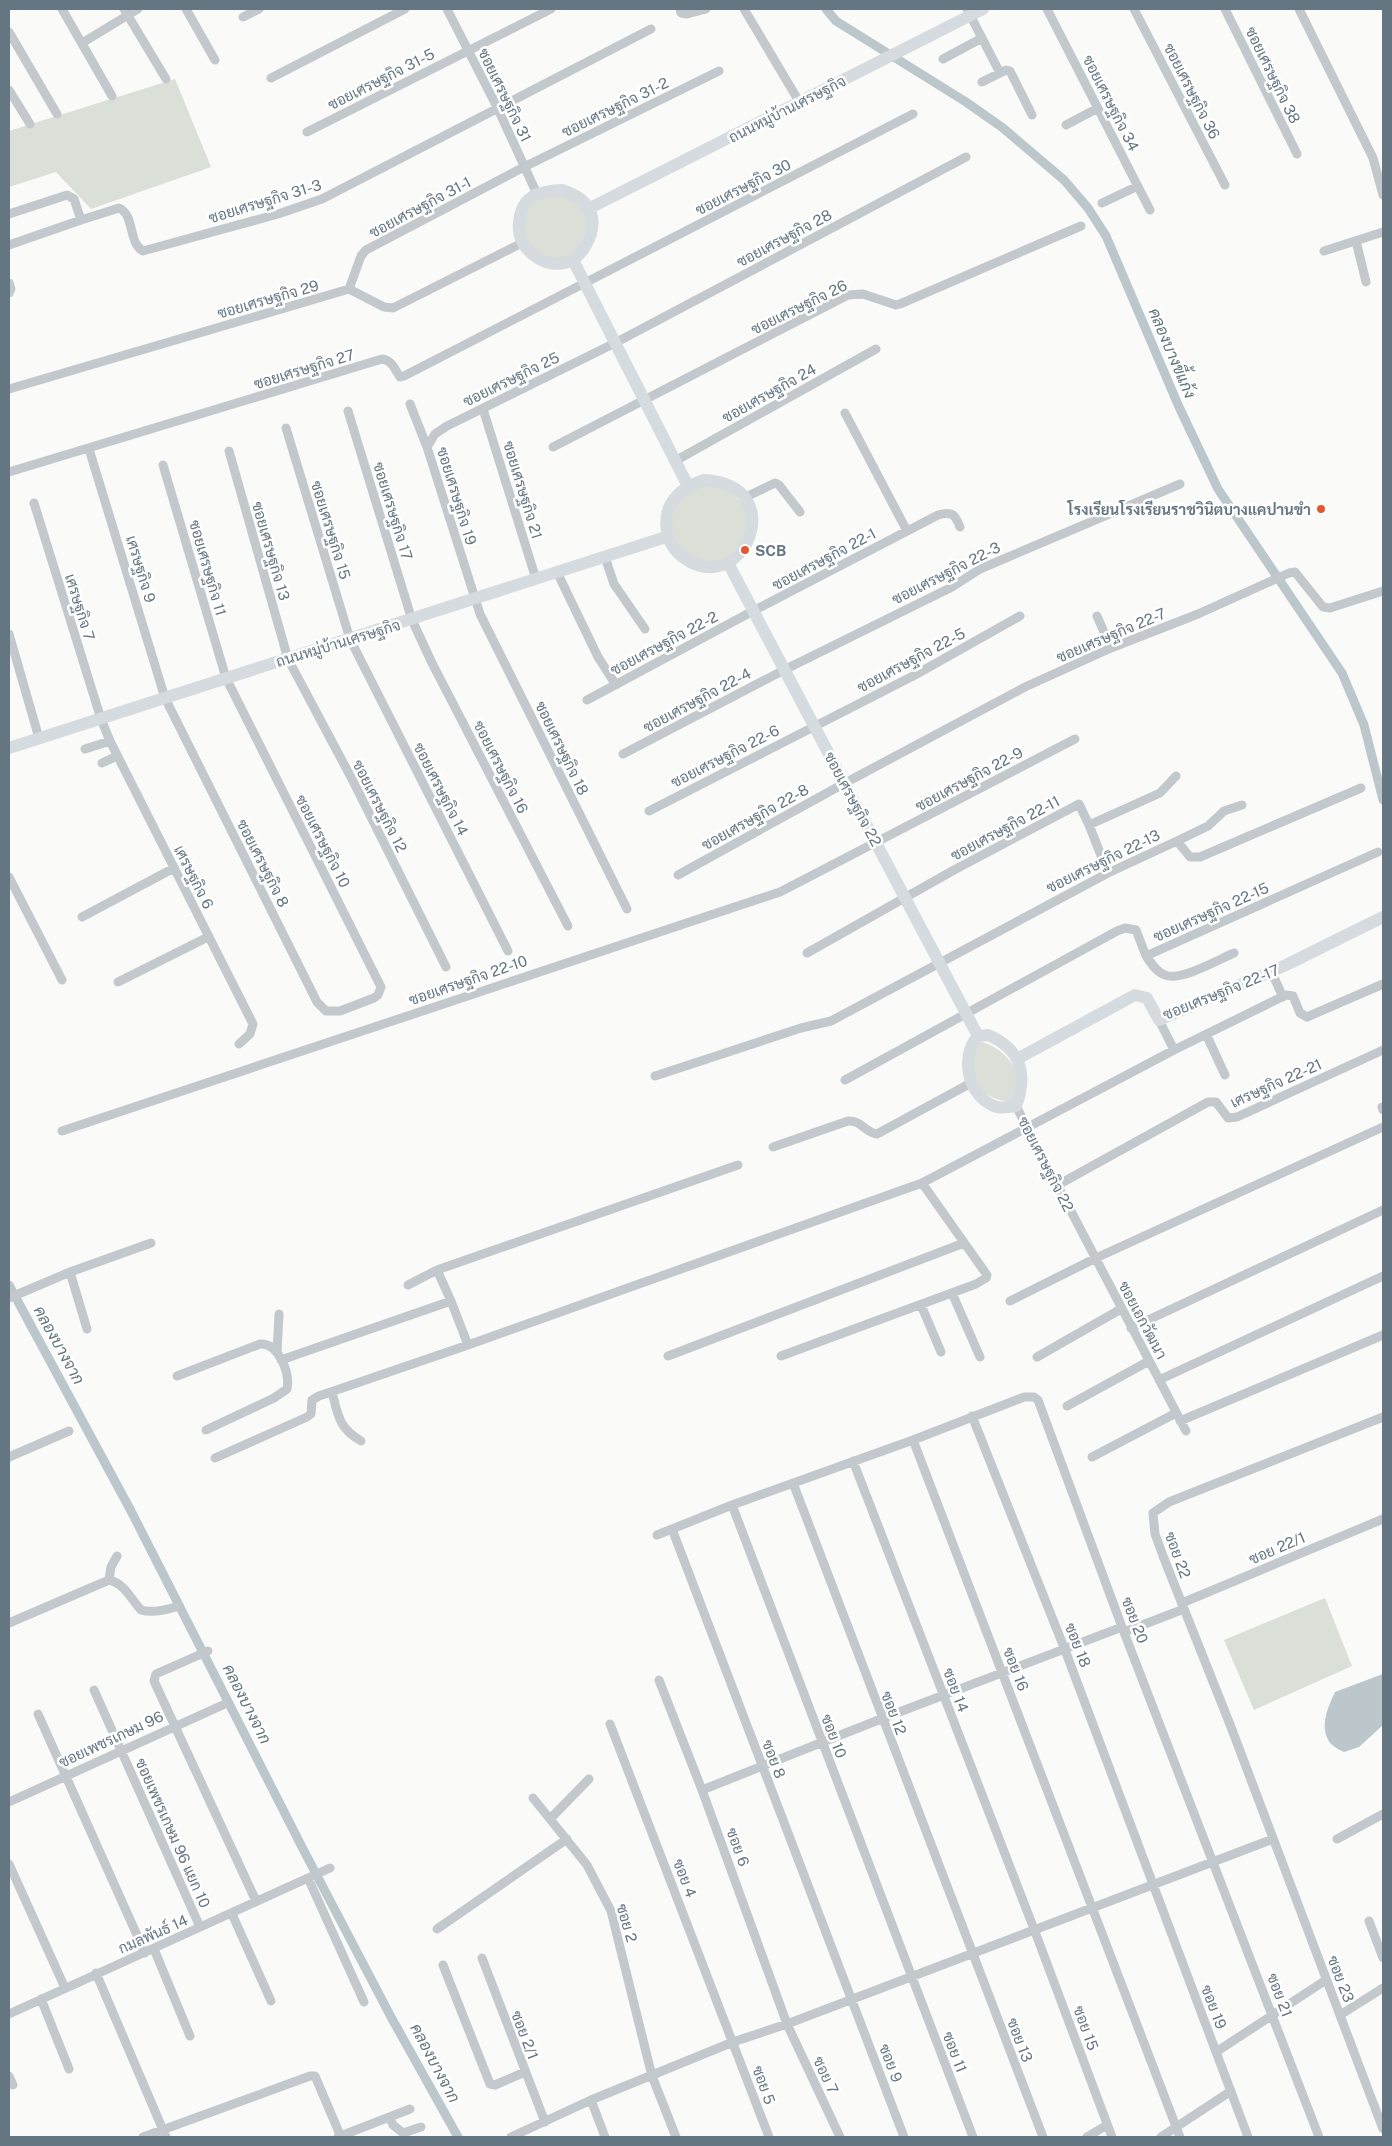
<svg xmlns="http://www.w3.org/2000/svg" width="1392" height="2146" viewBox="0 0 1392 2146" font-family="'Public Sans',Sarabun,sans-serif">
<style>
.green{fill:#dadfd7}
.water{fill:#bbc7cb}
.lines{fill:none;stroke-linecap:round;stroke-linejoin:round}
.canal{stroke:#bbc7cb;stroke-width:9}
.street{stroke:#c3c8cc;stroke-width:9}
.secondary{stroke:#d6dbdf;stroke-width:12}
.poi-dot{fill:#e4572e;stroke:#fff;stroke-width:2}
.labels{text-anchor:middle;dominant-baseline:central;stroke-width:5;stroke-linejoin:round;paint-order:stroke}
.street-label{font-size:15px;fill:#657683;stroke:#fff}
.poi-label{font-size:15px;font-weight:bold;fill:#657683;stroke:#fff;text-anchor:end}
.water-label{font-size:16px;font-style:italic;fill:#60757c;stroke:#fff}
</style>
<rect width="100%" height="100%" fill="#fafaf8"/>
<path class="green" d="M 175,79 L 211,167 L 91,209 L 56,172 L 9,187 L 9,131 Z
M 559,193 L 579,202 L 589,221 L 578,252 C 572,254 562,260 556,260 C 526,256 511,218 537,199 C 542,195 552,195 559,193 Z
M 703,485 L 727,488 L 745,506 L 750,532 L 725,561 C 717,561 704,564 697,561 C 674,551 659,515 682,497 C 688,492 696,489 703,485 Z
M 978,1041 C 998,1045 1021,1064 1017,1087 C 1016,1092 1013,1097 1011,1102 C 991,1100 969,1088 972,1065 C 973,1057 976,1049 978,1041 Z
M 1325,1598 L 1352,1666 L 1254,1710 L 1224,1640 Z"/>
<path class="water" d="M 1383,1674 L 1383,1725 L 1359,1747 L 1344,1752 C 1340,1750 1334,1747 1331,1744 C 1318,1728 1328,1707 1335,1692 Z"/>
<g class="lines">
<path class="canal" d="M 826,9 L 836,21 L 966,102 L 1003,128 L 1064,180 L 1088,208 L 1106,236 L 1179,407 L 1218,489 L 1342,673 L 1364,725 L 1383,800
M 9,1285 L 131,1511 L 303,1849 L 391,2017 L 458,2137"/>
<path class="street" d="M 62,9 L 112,96
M 124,9 L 166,79
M 186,9 L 215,60
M 447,9 L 498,109 L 537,194
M 680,9 L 681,13 L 687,14 L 706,9
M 744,9 L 800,103
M 967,9 L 1000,73 L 1006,70 L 1010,71 L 1032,115
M 1047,9 L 1150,210
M 1134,9 L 1225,185
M 1225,9 L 1297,154
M 1299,9 L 1373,158 L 1383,195
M 243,17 L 259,9
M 9,32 L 57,114
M 82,43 L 138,9
M 943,59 L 982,38
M 271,78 L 405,9
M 982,82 L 1000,73
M 9,90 L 30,124
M 1066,125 L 1098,108
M 307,132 L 551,9
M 1102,203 L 1138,186
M 9,214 L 67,195 L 74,199 L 81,220 L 119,208 C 135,215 128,243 143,251 L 278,214 L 322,199 L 651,29
M 1356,241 L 1366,282
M 9,245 L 81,220
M 1324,251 L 1383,232
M 9,283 L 11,289 L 9,293
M 349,289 L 361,256 L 366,250 L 524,167 L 719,71
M 9,389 L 349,289 L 384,307 L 393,308 L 522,243
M 410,404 L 427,447 L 480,614 L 627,909
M 483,409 L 536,579
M 348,411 L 412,620 L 432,663 L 568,926
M 845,413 L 907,531
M 286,428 L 350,639 L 508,951
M 427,447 L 435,434 L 447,426 L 615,343 L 966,157
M 553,447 L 848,295 L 863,294 L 896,305 L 900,304 L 1081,226
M 89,449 L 165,698 L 317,1002 L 326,1011 L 340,1011 L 374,998 L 378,995 L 381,987 L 226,678 L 163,465
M 229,451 L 288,659 L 354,783 L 446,967
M 675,461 L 876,349
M 9,472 L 382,359 C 392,360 395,370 400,377 L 404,376 L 913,114
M 744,498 L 775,483 L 779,485 L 800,512
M 34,503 L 101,719 L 110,741 L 253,1024 L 250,1034 L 239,1044
M 605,557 L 614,584 L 645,629
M 557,572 L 598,657 L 616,685
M 1097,616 L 1111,648
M 9,634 L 39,738
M 587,700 L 753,611 L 938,515 C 952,511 955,514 960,527
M 85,749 L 110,741
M 623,754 L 784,670 L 952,587 L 980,569 L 1180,484
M 102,763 L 117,756
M 649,811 L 915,675 L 1020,616
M 1089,825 L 1160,793 L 1176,776
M 1177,841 L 1208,826 L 1224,811 L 1242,805
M 678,875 L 845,783 L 1025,687 L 1111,648 L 1198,614 L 1289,573 L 1295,572 L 1323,607 L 1330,608 L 1383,591
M 9,877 L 62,980
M 82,917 L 174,868
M 807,953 L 954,870 L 1079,804 L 1089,825 L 1108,873
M 1146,956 C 1151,963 1156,972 1165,975 C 1180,982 1219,959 1234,953
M 1271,971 L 1283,997
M 118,982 L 208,937
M 1159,1020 L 1174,1050
M 1206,1034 L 1225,1075
M 655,1076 L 801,1028 L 831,1021 L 1108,873 L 1177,841 L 1190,857 L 1200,857 L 1361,788
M 845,1080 L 1117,931 L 1125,928 L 1136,930 L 1146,956 L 1378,852
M 1016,1106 L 1186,1431
M 1382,1107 L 1383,1110
M 62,1131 L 780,892 L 1075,739
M 773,1147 L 848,1121 C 861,1120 866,1133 877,1134 L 971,1083
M 1056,1186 L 1208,1102 L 1216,1102 L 1228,1118 L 1237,1117 L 1383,1050
M 70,1272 L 87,1329
M 408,1285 L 437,1270
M 952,1293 L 980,1357
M 9,1298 L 70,1272 L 151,1243
M 451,1301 L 437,1270 L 738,1165
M 1010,1301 L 1096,1258 L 1383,1127
M 921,1305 L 941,1352
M 1131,1328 L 1383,1210
M 277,1352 L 279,1314
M 668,1356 L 964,1243
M 781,1356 L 976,1284 L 986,1278 L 987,1275 L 922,1183
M 1037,1357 L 1121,1309
M 281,1360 L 451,1301 L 468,1345
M 177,1376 L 260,1344 C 279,1343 290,1373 287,1389 L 274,1398 L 206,1430
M 1159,1380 L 1383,1276
M 332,1392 C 338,1416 339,1428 361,1441
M 1067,1406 L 1149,1361
M 972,1416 L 1065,1650 L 1248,2137
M 1383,1417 L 1169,1502 L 1153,1513 L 1155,1534 L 1163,1556 L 1231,1727 L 1383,2129
M 1180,1421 L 1383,1335
M 913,1440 L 1180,2137
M 9,1457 L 69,1431
M 1092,1457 L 1176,1413
M 215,1458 L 307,1417 L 311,1414 L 312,1400 L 319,1396 L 468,1345 L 922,1183 L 1174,1050 L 1286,995 L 1293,996 L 1300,1013 L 1307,1017 L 1383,984
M 853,1461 L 1034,1929 L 1112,2137
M 793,1483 L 1043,2137
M 732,1505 L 973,2137
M 672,1529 L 904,2137
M 657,1535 L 732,1505 L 913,1440 L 1024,1397 L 1034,1397 L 1038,1400 L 1122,1627 L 1319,2137
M 109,1580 L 111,1567 L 117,1556
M 1182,1603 L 1383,1519
M 9,1623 L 109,1580 C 124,1583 131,1599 141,1610 C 151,1613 166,1610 176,1607
M 1124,1632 L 1184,1609
M 208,1651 L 156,1674 L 154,1681 L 256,1901
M 659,1680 L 702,1790 L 787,2024 L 840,2137
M 94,1690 L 200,1927
M 38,1714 L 145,1953
M 610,1724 L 769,2137
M 702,1790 L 881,1719 L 1122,1627
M 533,1798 L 587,1865 L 611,1911 L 652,2076 L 676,2137
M 9,1802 L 225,1704
M 550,1819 L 589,1779
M 1337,1839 L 1383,1814
M 9,1864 L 65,1988
M 308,1878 L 364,2002
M 232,1914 L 271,2001
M 1369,1921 L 1383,1958
M 437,1929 L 567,1839
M 154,1949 L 190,2036
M 482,1958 L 545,2122
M 443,1965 L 490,2084 L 495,2085 L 525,2072
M 96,1973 L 166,2137
M 41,1999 L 69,2069
M 9,2014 L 330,1868
M 1340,2015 L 1383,1988
M 1216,2052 L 1326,1980
M 9,2076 L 13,2085
M 591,2100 L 605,2137
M 390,2118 L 393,2125 L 403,2133 L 421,2127
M 143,2137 L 310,2076 L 315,2076 L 341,2137
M 338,2137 L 410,2109
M 511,2137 L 591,2100 L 733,2042 L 787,2024 L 1273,1839
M 1087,2137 L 1107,2125
M 1161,2137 L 1231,2091"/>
<path class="secondary" d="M 562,190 C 589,198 601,218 586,245 C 572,272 540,268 524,245 C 520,239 518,230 519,223 C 521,196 538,191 562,190 Z
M 590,208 L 983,9
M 574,262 L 688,486
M 704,480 C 796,485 739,608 678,553 C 664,540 662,513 675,498 C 683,488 693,484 704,480 Z
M 728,563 L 978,1036
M 9,748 L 666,537
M 988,1035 C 1021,1049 1028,1074 1016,1106 C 1010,1107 1002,1108 997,1107 C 968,1098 959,1057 978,1036 Z
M 1017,1059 L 1135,995 L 1147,998 L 1159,1020 L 1286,965 L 1383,917"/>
</g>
<g class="poi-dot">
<circle cx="1321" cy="509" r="5"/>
<circle cx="745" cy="550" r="5"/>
</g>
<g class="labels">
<g class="street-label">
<text transform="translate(1273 75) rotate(64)">ซอยเศรษฐกิจ 38</text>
<text transform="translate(381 79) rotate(-27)">ซอยเศรษฐกิจ 31-5</text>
<text transform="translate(1192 91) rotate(63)">ซอยเศรษฐกิจ 36</text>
<text transform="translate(505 95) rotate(64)">ซอยเศรษฐกิจ 31</text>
<text transform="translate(1111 103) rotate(63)">ซอยเศรษฐกิจ 34</text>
<text transform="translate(615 107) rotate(-26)">ซอยเศรษฐกิจ 31-2</text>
<text transform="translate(787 109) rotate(-27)">ถนนหมู่บ้านเศรษฐกิจ</text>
<text transform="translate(743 187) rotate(-27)">ซอยเศรษฐกิจ 30</text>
<text transform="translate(265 201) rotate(-17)">ซอยเศรษฐกิจ 31-3</text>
<text transform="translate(420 207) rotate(-28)">ซอยเศรษฐกิจ 31-1</text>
<text transform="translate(784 238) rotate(-28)">ซอยเศรษฐกิจ 28</text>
<text transform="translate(268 299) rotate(-16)">ซอยเศรษฐกิจ 29</text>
<text transform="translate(799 307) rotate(-26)">ซอยเศรษฐกิจ 26</text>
<text transform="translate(304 369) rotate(-17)">ซอยเศรษฐกิจ 27</text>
<text transform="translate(511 379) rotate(-26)">ซอยเศรษฐกิจ 25</text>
<text transform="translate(769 393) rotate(-29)">ซอยเศรษฐกิจ 24</text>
<text transform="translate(523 490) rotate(73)">ซอยเศรษฐกิจ 21</text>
<text transform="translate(457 496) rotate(73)">ซอยเศรษฐกิจ 19</text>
<text transform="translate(393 511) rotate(73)">ซอยเศรษฐกิจ 17</text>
<text transform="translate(331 530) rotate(73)">ซอยเศรษฐกิจ 15</text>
<text transform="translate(271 551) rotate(74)">ซอยเศรษฐกิจ 13</text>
<text transform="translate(824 559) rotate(-28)">ซอยเศรษฐกิจ 22-1</text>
<text transform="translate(208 568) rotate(74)">ซอยเศรษฐกิจ 11</text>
<text transform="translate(141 569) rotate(73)">เศรษฐกิจ 9</text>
<text transform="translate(946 573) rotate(-27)">ซอยเศรษฐกิจ 22-3</text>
<text transform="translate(80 607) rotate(73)">เศรษฐกิจ 7</text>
<text transform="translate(1111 635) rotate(-23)">ซอยเศรษฐกิจ 22-7</text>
<text transform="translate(338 643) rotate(-17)">ถนนหมู่บ้านเศรษฐกิจ</text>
<text transform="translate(664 643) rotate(-28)">ซอยเศรษฐกิจ 22-2</text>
<text transform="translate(911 660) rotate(-28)">ซอยเศรษฐกิจ 22-5</text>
<text transform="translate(697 700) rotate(-28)">ซอยเศรษฐกิจ 22-4</text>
<text transform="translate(562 748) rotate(64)">ซอยเศรษฐกิจ 18</text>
<text transform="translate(725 756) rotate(-27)">ซอยเศรษฐกิจ 22-6</text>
<text transform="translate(501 767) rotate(63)">ซอยเศรษฐกิจ 16</text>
<text transform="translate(969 779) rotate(-28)">ซอยเศรษฐกิจ 22-9</text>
<text transform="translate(441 789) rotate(63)">ซอยเศรษฐกิจ 14</text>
<text transform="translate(853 799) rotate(62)">ซอยเศรษฐกิจ 22</text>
<text transform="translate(380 806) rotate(63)">ซอยเศรษฐกิจ 12</text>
<text transform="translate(755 817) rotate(-29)">ซอยเศรษฐกิจ 22-8</text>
<text transform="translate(1005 828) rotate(-28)">ซอยเศรษฐกิจ 22-11</text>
<text transform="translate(323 841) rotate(63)">ซอยเศรษฐกิจ 10</text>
<text transform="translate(1103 861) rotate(-26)">ซอยเศรษฐกิจ 22-13</text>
<text transform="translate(263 863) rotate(63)">ซอยเศรษฐกิจ 8</text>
<text transform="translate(194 877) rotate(63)">เศรษฐกิจ 6</text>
<text transform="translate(1211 912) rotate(-24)">ซอยเศรษฐกิจ 22-15</text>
<text transform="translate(468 980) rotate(-19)">ซอยเศรษฐกิจ 22-10</text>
<text transform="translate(1221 992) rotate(-22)">ซอยเศรษฐกิจ 22-17</text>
<text transform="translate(1276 1083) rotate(-24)">เศรษฐกิจ 22-21</text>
<text transform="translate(1046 1164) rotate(63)">ซอยเศรษฐกิจ 22</text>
<text transform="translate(1143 1320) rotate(62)">ซอยเอกวัฒนา</text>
<text transform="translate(1277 1548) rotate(-23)">ซอย 22/1</text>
<text transform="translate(1178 1555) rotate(70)">ซอย 22</text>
<text transform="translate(1135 1620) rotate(69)">ซอย 20</text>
<text transform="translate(1078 1645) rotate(69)">ซอย 18</text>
<text transform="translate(1016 1669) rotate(69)">ซอย 16</text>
<text transform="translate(956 1690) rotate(69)">ซอย 14</text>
<text transform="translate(894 1713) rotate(69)">ซอย 12</text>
<text transform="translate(834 1736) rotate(69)">ซอย 10</text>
<text transform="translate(111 1739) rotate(-25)">ซอยเพชรเกษม 96</text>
<text transform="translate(774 1759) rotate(69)">ซอย 8</text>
<text transform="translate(173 1833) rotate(66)">ซอยเพชรเกษม 96 แยก 10</text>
<text transform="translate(738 1847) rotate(70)">ซอย 6</text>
<text transform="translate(685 1878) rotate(69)">ซอย 4</text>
<text transform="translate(627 1923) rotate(74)">ซอย 2</text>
<text transform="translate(153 1934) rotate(-24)">กมลพันธ์ 14</text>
<text transform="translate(1341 1979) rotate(69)">ซอย 23</text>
<text transform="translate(1280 1995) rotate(69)">ซอย 21</text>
<text transform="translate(1214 2007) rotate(69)">ซอย 19</text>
<text transform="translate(1086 2028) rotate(70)">ซอย 15</text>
<text transform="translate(525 2035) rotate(69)">ซอย 2/1</text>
<text transform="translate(1020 2040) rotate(69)">ซอย 13</text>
<text transform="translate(955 2052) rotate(69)">ซอย 11</text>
<text transform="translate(891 2063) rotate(69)">ซอย 9</text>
<text transform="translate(826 2075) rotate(65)">ซอย 7</text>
<text transform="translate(764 2085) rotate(70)">ซอย 5</text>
</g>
<g class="poi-label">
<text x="1311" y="509">โรงเรียนโรงเรียนราชวินิตบางแคปานขำ</text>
<text x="755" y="550" text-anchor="start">SCB</text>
</g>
<g class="water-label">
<text transform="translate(1172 353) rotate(67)">คลองบางขี้แก้ง</text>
<text transform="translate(59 1345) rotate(61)">คลองบางจาก</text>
<text transform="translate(247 1704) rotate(63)">คลองบางจาก</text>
<text transform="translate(435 2063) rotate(62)">คลองบางจาก</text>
</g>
</g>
<rect width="1392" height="2146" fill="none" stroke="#657683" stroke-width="20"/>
</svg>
